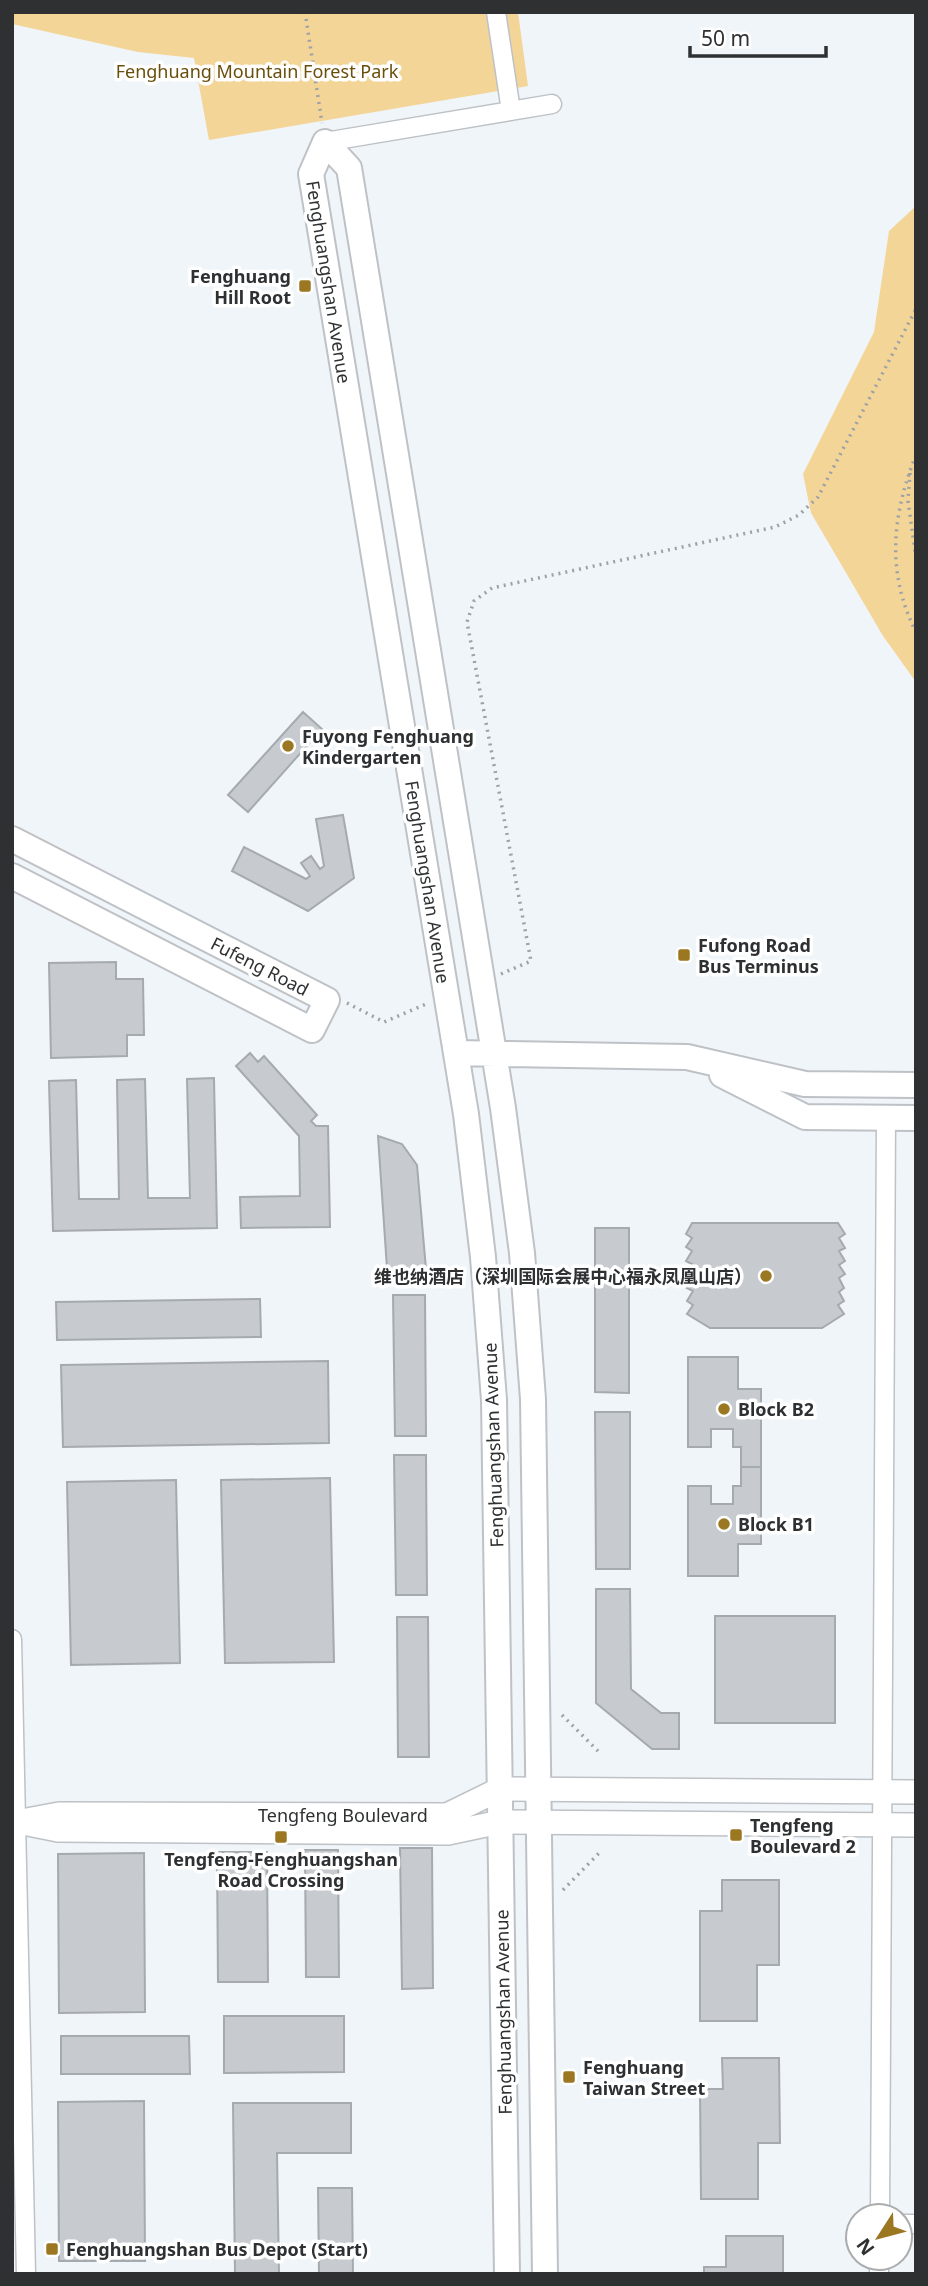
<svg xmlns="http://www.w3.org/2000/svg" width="928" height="2286" viewBox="0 0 928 2286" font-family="'Noto Sans','Noto Sans SC',sans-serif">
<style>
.green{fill:#f3d598}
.building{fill:#c7cbcf;stroke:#a5aaae;stroke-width:2}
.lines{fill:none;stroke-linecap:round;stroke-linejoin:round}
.minor-casing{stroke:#bec2c6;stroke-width:21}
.tertiary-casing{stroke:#bec2c6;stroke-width:26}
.secondary-casing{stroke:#bec2c6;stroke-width:28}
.path{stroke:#9ea1a5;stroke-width:3.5;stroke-dasharray:2 5;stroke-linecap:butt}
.minor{stroke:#fff;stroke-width:18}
.tertiary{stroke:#fff;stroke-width:23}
.secondary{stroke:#fff;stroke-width:24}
.poi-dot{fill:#9b7722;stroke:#fff;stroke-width:2.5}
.labels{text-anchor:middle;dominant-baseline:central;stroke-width:7;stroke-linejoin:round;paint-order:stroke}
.park-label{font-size:18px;fill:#6a4f0b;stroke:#fff}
.poi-label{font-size:18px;font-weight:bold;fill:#2e3032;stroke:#fff;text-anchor:start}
.street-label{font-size:18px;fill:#2e3032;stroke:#fff}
</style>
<rect width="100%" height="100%" fill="#f0f5f9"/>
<path class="green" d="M 12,12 L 518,12 L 528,86 L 209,140 L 194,58 L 138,52 L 12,24 Z
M 916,206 L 916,682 L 883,636 L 811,513 L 803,474 L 874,332 L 889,231 Z"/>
<path class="building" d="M 303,712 L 322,729 L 248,812 L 228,795 Z
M 343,815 L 354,878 L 308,911 L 232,871 L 244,847 L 306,879 L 310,876 L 301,863 L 311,856 L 320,869 L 324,866 L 316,819 Z
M 116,962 L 116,979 L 143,979 L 144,1035 L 127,1035 L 127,1056 L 51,1058 L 49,963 Z
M 250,1053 L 258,1062 L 264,1056 L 317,1115 L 311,1121 L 316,1126 L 328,1126 L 330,1227 L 241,1228 L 240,1197 L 300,1196 L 299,1136 L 236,1066 Z
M 214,1078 L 217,1228 L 53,1231 L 49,1081 L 76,1080 L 79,1199 L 119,1199 L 117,1080 L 145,1079 L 148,1198 L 190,1198 L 187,1079 Z
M 378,1136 L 402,1144 L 417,1165 L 427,1281 L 388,1283 Z
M 692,1223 L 838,1223 L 845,1234 L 839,1238 L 845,1248 L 839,1251 L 845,1261 L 839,1265 L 845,1274 L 839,1278 L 844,1288 L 839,1292 L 844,1301 L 838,1305 L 844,1314 L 822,1328 L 710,1328 L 687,1314 L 693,1305 L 687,1301 L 693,1291 L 687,1288 L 693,1278 L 686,1274 L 692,1264 L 686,1261 L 692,1251 L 686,1247 L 692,1238 L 686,1234 Z
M 595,1228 L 629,1228 L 629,1393 L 595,1392 Z
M 393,1295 L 425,1295 L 426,1436 L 395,1436 Z
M 260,1299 L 261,1337 L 57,1340 L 56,1302 Z
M 688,1357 L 738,1357 L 738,1389 L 761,1389 L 761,1467 L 741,1467 L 741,1447 L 733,1447 L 733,1429 L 711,1429 L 711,1447 L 688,1447 Z
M 328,1361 L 329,1443 L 63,1447 L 61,1365 Z
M 595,1412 L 630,1412 L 630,1569 L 596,1569 Z
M 394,1455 L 426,1455 L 427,1595 L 396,1595 Z
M 741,1467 L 761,1467 L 761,1544 L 738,1544 L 738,1576 L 688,1576 L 688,1486 L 711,1486 L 711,1504 L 733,1504 L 733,1486 L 741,1486 Z
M 330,1478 L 334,1662 L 225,1663 L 221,1480 Z
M 176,1480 L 180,1663 L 71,1665 L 67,1482 Z
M 596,1589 L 630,1589 L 631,1689 L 661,1713 L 679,1713 L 679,1749 L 652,1749 L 596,1703 Z
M 715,1616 L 835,1616 L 835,1723 L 715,1723 Z
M 397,1617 L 428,1617 L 429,1757 L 398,1757 Z
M 400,1848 L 432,1848 L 433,1988 L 402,1989 Z
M 305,1850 L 338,1850 L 339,1977 L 306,1977 Z
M 217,1852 L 267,1852 L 268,1982 L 218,1982 Z
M 144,1853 L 145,2012 L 59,2013 L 58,1854 Z
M 722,1880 L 779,1880 L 779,1965 L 757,1965 L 757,2021 L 700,2021 L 700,1911 L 722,1911 Z
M 224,2016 L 344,2016 L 344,2072 L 224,2073 Z
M 61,2036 L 189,2036 L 190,2074 L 61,2074 Z
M 722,2058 L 779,2058 L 780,2143 L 758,2143 L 758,2199 L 701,2199 L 700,2089 L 723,2089 Z
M 144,2101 L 145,2261 L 59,2261 L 58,2102 Z
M 233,2103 L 351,2103 L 351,2153 L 277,2153 L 279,2274 L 235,2274 Z
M 318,2188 L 352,2188 L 353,2274 L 319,2274 Z
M 726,2236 L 783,2236 L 783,2274 L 704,2274 L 704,2267 L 726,2267 Z"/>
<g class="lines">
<defs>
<path id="minor" d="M 496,12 L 511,111
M 325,142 L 552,104
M 12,1639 L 26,2274
M 880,2216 L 886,1118
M 900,2224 L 916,2224
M 879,2274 L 879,2258"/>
<path id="tertiary" d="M 16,1822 L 59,1814 L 447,1815 L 500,1789 L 916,1792
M 28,1824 L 58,1830 L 448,1833 L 500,1822 L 916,1825"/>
<path id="secondary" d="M 12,839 L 327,1000 L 312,1030 L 12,876
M 456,1053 L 687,1057 L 805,1084 L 916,1085
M 722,1075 L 805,1117 L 916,1118
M 507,2274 L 494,1400 L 483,1257 L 466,1114 L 311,174 L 325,142 L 349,168 L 503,1108 L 522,1253 L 533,1399 L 545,2274"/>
</defs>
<use href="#minor" class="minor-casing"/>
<use href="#tertiary" class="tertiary-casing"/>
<use href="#secondary" class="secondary-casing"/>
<path class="path" d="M 305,12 L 322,123
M 916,455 C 892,515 886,573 916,632
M 910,473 L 908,501 L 916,558
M 501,974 L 531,961 L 467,622 L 474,601 L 492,588 L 775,527 L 799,515 L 818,497 L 916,309
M 347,1003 L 384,1022 L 426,1004
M 562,1715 L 601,1754
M 563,1890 L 601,1851"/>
<use href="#minor" class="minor"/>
<use href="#tertiary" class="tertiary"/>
<use href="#secondary" class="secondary"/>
</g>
<g class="poi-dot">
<rect x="298" y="279" width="14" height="14" rx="3.5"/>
<circle cx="288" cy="746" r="7"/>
<rect x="677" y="948" width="14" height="14" rx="3.5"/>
<circle cx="766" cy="1276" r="7"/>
<circle cx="724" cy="1409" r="7"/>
<circle cx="724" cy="1524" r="7"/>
<rect x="729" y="1828" width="14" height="14" rx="3.5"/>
<rect x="274" y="1830" width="14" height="14" rx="3.5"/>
<rect x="562" y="2070" width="14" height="14" rx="3.5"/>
<rect x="45" y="2242" width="14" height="14" rx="3.5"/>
</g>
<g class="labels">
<g class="park-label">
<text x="257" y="71">Fenghuang Mountain Forest Park</text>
</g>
<g class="poi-label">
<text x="291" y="276" text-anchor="end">Fenghuang<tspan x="291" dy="21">Hill Root</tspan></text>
<text x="302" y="736">Fuyong Fenghuang<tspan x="302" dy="21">Kindergarten</tspan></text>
<text x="698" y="945">Fufong Road<tspan x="698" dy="21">Bus Terminus</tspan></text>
<text x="752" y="1276" text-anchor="end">维也纳酒店（深圳国际会展中心福永凤凰山店）</text>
<text x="738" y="1409">Block B2</text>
<text x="738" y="1524">Block B1</text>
<text x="750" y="1825">Tengfeng<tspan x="750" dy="21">Boulevard 2</tspan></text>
<text x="281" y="1859" text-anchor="middle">Tengfeng-Fenghuangshan<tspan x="281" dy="21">Road Crossing</tspan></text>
<text x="583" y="2067">Fenghuang<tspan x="583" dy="21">Taiwan Street</tspan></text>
<text x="66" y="2249">Fenghuangshan Bus Depot (Start)</text>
</g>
<g class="street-label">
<text transform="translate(329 282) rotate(81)">Fenghuangshan Avenue</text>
<text transform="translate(428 882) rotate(81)">Fenghuangshan Avenue</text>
<text transform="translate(260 966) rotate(27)">Fufeng Road</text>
<text transform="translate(493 1445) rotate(-92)">Fenghuangshan Avenue</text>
<text x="343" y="1815">Tengfeng Boulevard</text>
<text transform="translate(503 2012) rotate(-91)">Fenghuangshan Avenue</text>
</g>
</g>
<rect width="928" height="2286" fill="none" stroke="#2e3032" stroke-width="28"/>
<g transform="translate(879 2237) rotate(234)"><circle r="33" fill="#ffffff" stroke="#abacad" stroke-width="2"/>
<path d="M0-5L12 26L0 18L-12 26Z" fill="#9b7722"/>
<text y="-10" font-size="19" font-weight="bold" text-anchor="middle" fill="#2e3032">N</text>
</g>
<path d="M690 46v10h136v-10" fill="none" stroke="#2e3032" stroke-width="3.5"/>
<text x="701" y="46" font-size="21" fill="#2e3032" stroke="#ffffff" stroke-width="5" paint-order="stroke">50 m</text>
</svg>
